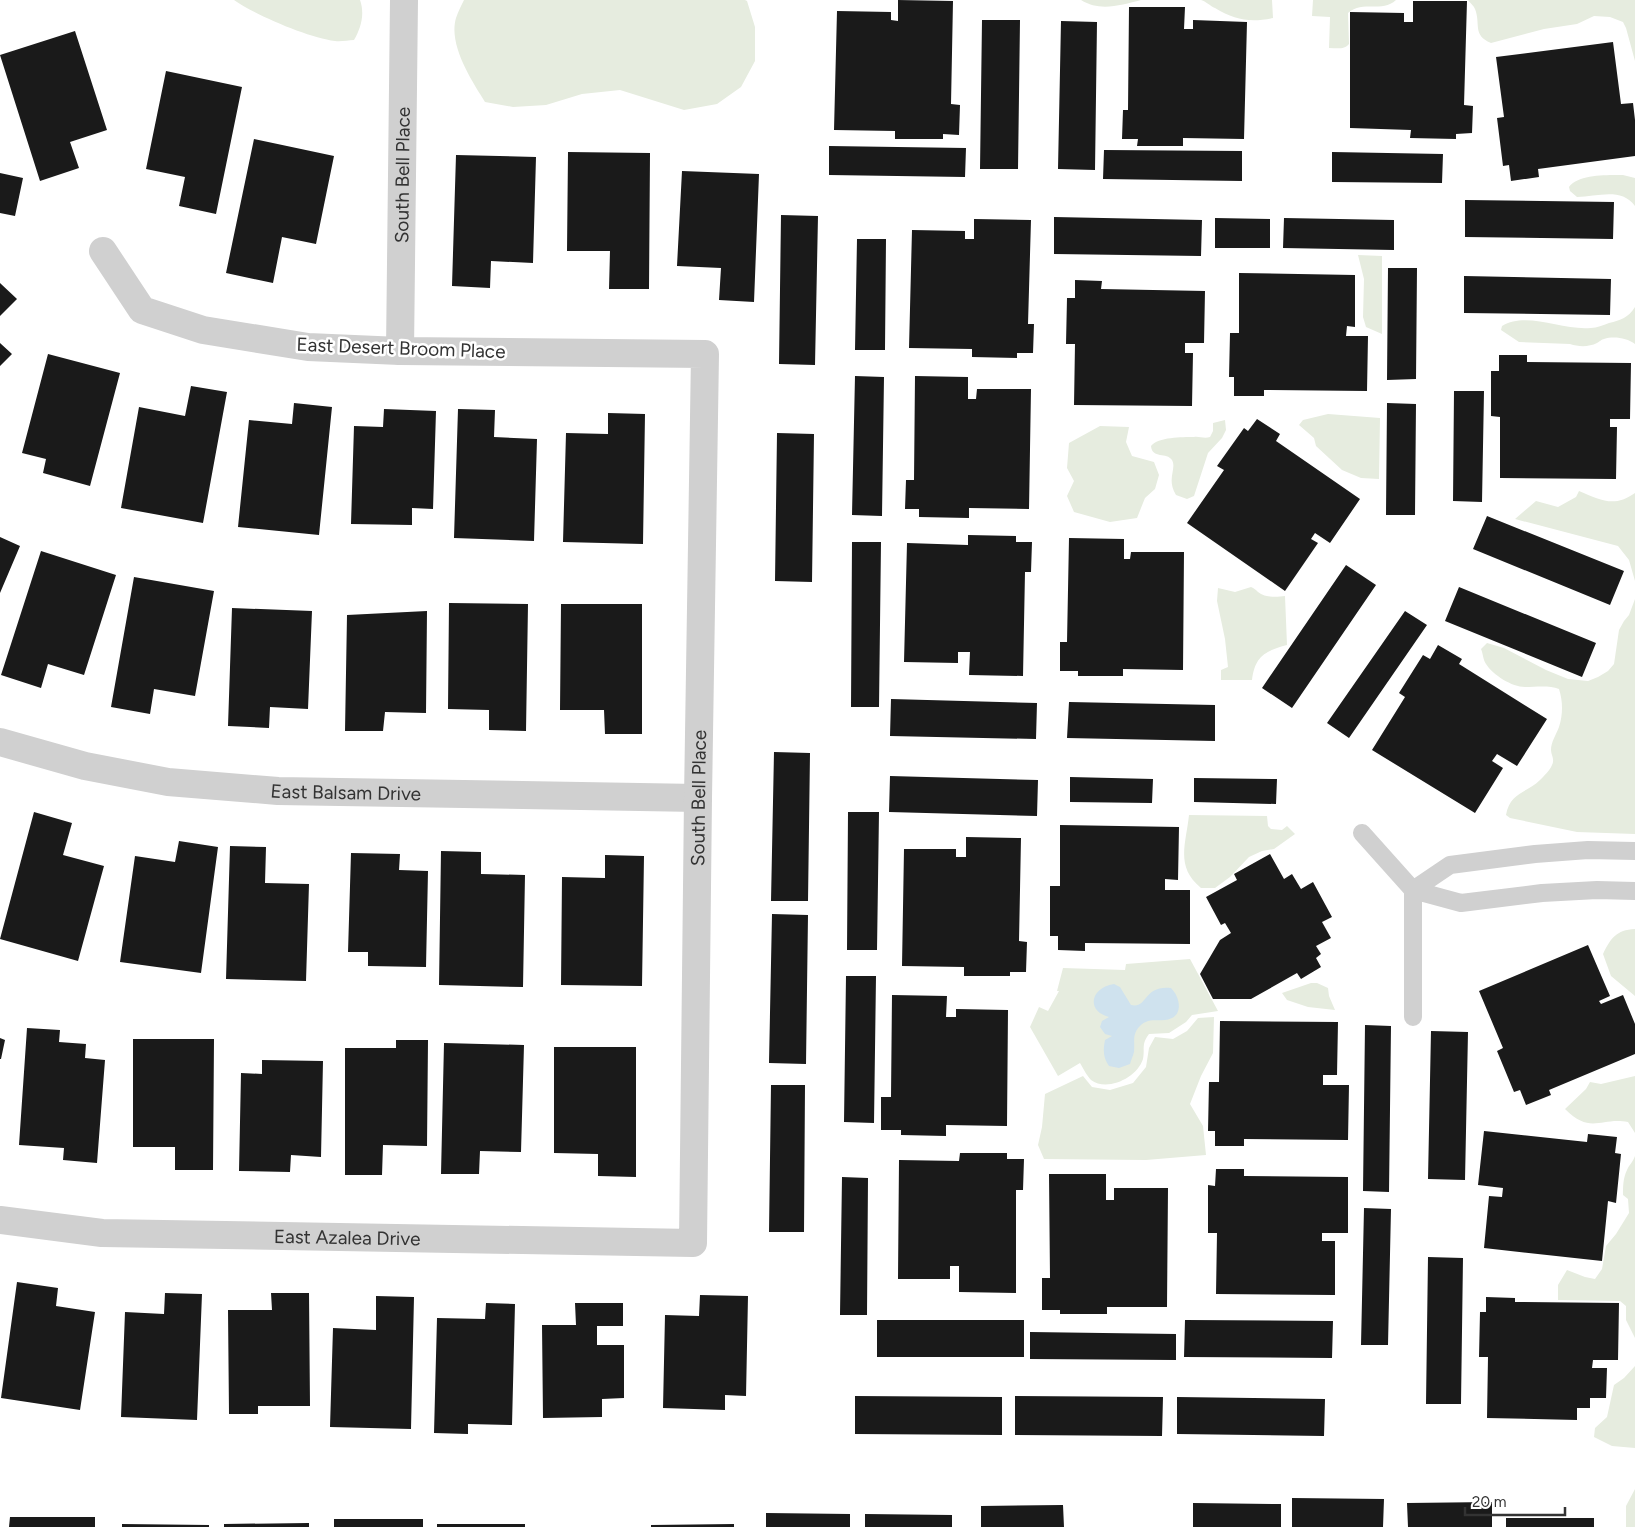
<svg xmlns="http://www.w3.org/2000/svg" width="1635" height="1527" viewBox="0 0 1635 1527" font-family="Figtree,sans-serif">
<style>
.green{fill:#e6ecdf}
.water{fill:#cfe2ee}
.building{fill:#1a1a1a}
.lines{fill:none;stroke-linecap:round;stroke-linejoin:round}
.service{stroke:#d0d0d0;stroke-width:18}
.minor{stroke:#d0d0d0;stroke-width:28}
.labels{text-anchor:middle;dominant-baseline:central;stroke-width:5;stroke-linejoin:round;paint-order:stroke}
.street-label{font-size:19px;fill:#333;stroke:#fff}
</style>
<rect width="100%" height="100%" fill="#fff"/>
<path class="green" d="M 234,0 L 360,0 C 365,14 361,28 354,40 C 348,40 341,42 335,41 C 309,38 255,15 234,0 Z
M 464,0 L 745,0 L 747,1 L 755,27 L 755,61 L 741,87 L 717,104 L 684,110 L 620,90 L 582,94 L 546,105 L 513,107 L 485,102 C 472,81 448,45 456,18 C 458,12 461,6 464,0 Z
M 1081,0 L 1141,0 C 1121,5 1100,12 1081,0 Z
M 1201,0 L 1272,0 L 1273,18 C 1250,23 1235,20 1215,8 C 1210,6 1207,2 1201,0 Z
M 1313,0 L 1396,0 C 1382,13 1363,0 1348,13 L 1349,44 C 1344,50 1337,48 1329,48 L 1330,17 L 1312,16 Z
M 1468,0 L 1635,0 L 1635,61 L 1626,28 L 1623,22 L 1610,17 L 1594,16 L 1577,24 L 1544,29 L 1491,43 C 1472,35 1481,24 1475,9 C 1474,6 1470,3 1468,0 Z
M 1623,175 L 1635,178 L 1635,206 C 1621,187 1597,197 1577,197 L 1570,191 L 1569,187 C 1578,174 1608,175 1623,175 Z
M 1358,255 L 1382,256 L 1382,334 L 1366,327 L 1363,317 L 1364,279 Z
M 1635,307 L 1635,344 C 1627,338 1614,336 1604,339 C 1602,339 1599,342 1597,343 C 1589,347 1579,347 1570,344 L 1519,342 L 1501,330 L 1502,326 C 1527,311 1563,331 1591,328 C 1597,328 1603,325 1609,323 C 1621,320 1628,318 1635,307 Z
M 1328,414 L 1380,418 L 1379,479 L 1361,478 L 1342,470 L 1316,446 L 1314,438 L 1299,425 L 1303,420 Z
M 1225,420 L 1226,430 L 1222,438 L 1208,453 L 1194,496 L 1187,499 L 1176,495 C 1166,479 1177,469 1172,460 C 1167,452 1152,459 1151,446 C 1158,437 1182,437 1194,437 C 1199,436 1204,439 1210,437 L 1213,431 L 1213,423 Z
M 1100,426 L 1129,427 L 1126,442 L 1132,456 L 1154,462 L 1159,475 L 1155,489 L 1145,498 L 1137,518 L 1110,522 L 1074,512 L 1067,496 L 1074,481 L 1067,468 L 1069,443 Z
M 1579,491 C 1601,500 1614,508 1635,493 L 1635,581 L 1629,560 L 1618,546 L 1515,519 L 1536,501 L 1558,507 L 1576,497 Z
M 1251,587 C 1254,588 1256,590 1258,592 C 1265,598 1277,597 1285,596 L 1287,645 C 1265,651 1255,656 1252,680 L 1221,680 L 1221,670 L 1228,667 L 1225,639 L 1217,601 L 1218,588 L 1235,592 Z
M 1635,599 L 1635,834 L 1577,832 L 1510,818 L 1506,815 C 1510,792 1527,793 1540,780 C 1544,776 1550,770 1552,765 C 1555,759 1551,755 1551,750 C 1551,742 1556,735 1559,727 C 1563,714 1563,702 1559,689 C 1549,685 1536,687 1525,687 C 1512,687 1493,675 1486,664 C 1483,660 1483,653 1481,649 L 1487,643 L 1504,648 L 1546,670 L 1568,679 L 1588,681 L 1598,677 L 1608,671 L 1614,664 L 1619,630 L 1624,621 L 1629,615 Z
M 1189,815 L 1267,816 L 1268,826 L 1271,829 L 1282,830 L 1287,826 L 1295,834 L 1274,849 L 1262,851 L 1249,857 L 1230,877 L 1215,888 L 1201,888 C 1175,867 1186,844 1189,815 Z
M 1635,929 L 1635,996 L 1611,976 L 1603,954 C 1611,938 1616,930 1635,929 Z
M 1190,959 L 1218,1011 L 1192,1015 L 1186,1022 L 1169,1033 L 1149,1034 C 1141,1044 1145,1049 1143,1059 C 1137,1078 1107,1092 1091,1080 C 1087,1076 1083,1068 1080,1063 L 1058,1076 L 1030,1027 L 1039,1007 L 1048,1011 L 1059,991 L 1057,991 L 1063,968 L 1125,970 L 1126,964 Z
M 1311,983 L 1317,983 L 1328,988 L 1329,996 L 1335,1010 L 1308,1007 L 1287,1000 L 1282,993 Z
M 1214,1017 L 1213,1053 L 1201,1076 L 1190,1104 L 1203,1126 L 1206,1155 L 1146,1160 L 1044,1159 L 1038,1145 L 1042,1127 L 1045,1094 L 1083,1076 L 1092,1087 L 1110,1090 L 1133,1083 L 1146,1067 L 1149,1048 L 1155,1037 L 1173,1039 L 1187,1031 L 1198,1018 Z
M 1635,1076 L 1635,1133 L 1628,1122 C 1600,1117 1591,1135 1565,1109 L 1586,1089 L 1590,1082 L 1601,1084 Z
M 1635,1156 L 1635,1338 L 1626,1320 L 1626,1306 L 1620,1301 L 1558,1300 L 1558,1285 L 1567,1270 L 1585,1277 L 1595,1279 L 1602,1269 L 1606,1246 L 1616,1234 L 1629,1213 L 1628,1199 L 1623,1195 C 1623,1187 1623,1178 1627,1170 C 1629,1165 1633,1162 1635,1156 Z
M 1635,1366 L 1635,1448 L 1612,1446 L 1594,1437 L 1595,1428 L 1607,1417 L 1614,1385 L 1624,1378 Z
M 1635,1489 L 1635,1527 L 1626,1527 L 1626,1506 Z"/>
<path class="water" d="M 1114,984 L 1120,987 L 1131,1005 C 1148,1009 1143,985 1171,988 C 1181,998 1184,1018 1165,1020 C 1155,1021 1147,1018 1139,1027 C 1132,1035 1135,1042 1134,1052 C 1133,1056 1131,1060 1130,1064 L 1119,1068 L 1109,1066 C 1103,1057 1103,1051 1105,1040 L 1112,1036 L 1105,1034 L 1100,1027 L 1102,1021 L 1109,1017 C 1086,1011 1090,988 1114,984 Z"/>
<path class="building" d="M 898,0 L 953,1 L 951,104 L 960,105 L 959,135 L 943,134 L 943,139 L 895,139 L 895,131 L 834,130 L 837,11 L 891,12 L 891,20 L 898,21 Z
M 1413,1 L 1467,1 L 1464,105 L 1473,106 L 1472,133 L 1456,134 L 1456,139 L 1410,138 L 1411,130 L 1350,128 L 1350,12 L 1404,13 L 1404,22 L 1413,22 Z
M 1129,7 L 1185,7 L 1184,29 L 1193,29 L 1193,20 L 1247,22 L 1244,139 L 1183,138 L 1183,146 L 1137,146 L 1138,139 L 1122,139 L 1123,110 L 1128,110 Z
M 982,20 L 1020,20 L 1018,169 L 980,169 Z
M 1061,21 L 1097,22 L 1095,170 L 1058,169 Z
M 75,31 L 107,130 L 70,142 L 79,168 L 40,181 L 0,55 Z
M 1613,42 L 1621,104 L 1633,103 L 1635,120 L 1635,156 L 1538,169 L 1539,177 L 1511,181 L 1509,165 L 1503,166 L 1497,118 L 1504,117 L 1496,57 Z
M 166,71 L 242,87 L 216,214 L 179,206 L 185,177 L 146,169 Z
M 254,139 L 334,156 L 316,244 L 282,237 L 273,283 L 226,273 Z
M 829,146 L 966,148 L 965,177 L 829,175 Z
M 1104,150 L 1242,151 L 1242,181 L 1103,179 Z
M 568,152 L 650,153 L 649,289 L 609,289 L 610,251 L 567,251 Z
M 1332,152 L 1443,154 L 1442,183 L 1332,182 Z
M 456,155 L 536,157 L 533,263 L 491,261 L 490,288 L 452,286 Z
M 682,171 L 759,174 L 754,302 L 719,300 L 721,268 L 677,266 Z
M 0,173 L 23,178 L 15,216 L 0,213 Z
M 1465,200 L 1614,202 L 1613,239 L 1465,237 Z
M 781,215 L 818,216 L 815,365 L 779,364 Z
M 1054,217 L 1202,220 L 1201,256 L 1054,254 Z
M 1215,218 L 1270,219 L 1270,248 L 1215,248 Z
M 1284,218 L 1394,220 L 1394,250 L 1283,248 Z
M 974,219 L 1031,220 L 1028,324 L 1034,324 L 1033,353 L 1017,353 L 1017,358 L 972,357 L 972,349 L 909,348 L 912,230 L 965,231 L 965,239 L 974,239 Z
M 857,239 L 886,239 L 885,350 L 855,350 Z
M 1388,268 L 1417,268 L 1416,379 L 1387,380 Z
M 1239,273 L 1355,275 L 1355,327 L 1347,326 L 1346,336 L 1368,336 L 1367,391 L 1264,390 L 1264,396 L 1234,396 L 1234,377 L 1229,377 L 1230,333 L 1239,333 Z
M 1464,276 L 1611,279 L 1610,315 L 1464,313 Z
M 1075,280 L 1102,281 L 1101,289 L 1205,291 L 1204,343 L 1185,343 L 1185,353 L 1193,353 L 1192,406 L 1074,405 L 1075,344 L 1066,344 L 1067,298 L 1075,298 Z
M 0,283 L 17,299 L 0,316 Z
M 0,343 L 12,354 L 0,366 Z
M 48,354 L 120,373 L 90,486 L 43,473 L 46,459 L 22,453 Z
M 1499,355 L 1527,355 L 1527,362 L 1631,363 L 1630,419 L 1610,419 L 1610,427 L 1617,427 L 1616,479 L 1500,478 L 1500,417 L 1491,416 L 1491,371 L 1499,371 Z
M 855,376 L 884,377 L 882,516 L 852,515 Z
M 915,376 L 968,377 L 968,399 L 976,399 L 977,389 L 1031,389 L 1029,509 L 969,508 L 969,518 L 919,517 L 919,509 L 905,509 L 906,480 L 914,480 Z
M 191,386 L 227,392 L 203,523 L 121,508 L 139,407 L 185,416 Z
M 1454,391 L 1484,391 L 1482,502 L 1453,501 Z
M 294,403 L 332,407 L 319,535 L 238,527 L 249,420 L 292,424 Z
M 1387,403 L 1416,404 L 1415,515 L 1386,515 Z
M 384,409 L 436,411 L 433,509 L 412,508 L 412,525 L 351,524 L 354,426 L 383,427 Z
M 458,409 L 495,410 L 494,437 L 537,439 L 534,541 L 454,538 Z
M 608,413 L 645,414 L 643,544 L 563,542 L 566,433 L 608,434 Z
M 1257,419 L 1280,434 L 1276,441 L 1360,499 L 1330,543 L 1315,533 L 1311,539 L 1318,543 L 1285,591 L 1187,523 L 1224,470 L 1217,466 L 1244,428 L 1248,431 Z
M 777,433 L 814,434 L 812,582 L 775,581 Z
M 1487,516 L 1624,571 L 1610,605 L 1473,549 Z
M 968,535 L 1016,536 L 1016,542 L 1032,542 L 1031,572 L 1025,572 L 1023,676 L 969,675 L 970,652 L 958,652 L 958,663 L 904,662 L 907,543 L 968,545 Z
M 0,537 L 20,546 L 0,593 Z
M 1069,538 L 1124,539 L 1124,559 L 1130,559 L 1131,552 L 1184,552 L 1183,670 L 1123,669 L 1123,676 L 1078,676 L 1078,671 L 1060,671 L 1060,642 L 1067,642 Z
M 852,542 L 881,542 L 879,707 L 851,707 Z
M 41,551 L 116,575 L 84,675 L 48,664 L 41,688 L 1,675 Z
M 1346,565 L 1376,585 L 1292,708 L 1262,688 Z
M 134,577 L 214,591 L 195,696 L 154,689 L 150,714 L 111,707 Z
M 1459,587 L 1596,643 L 1582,677 L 1445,621 Z
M 449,603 L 528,604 L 526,731 L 489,730 L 489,710 L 448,709 Z
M 561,604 L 642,604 L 642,734 L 605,734 L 604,710 L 560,710 Z
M 232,608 L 312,611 L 308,709 L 270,707 L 269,728 L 228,726 Z
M 427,611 L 426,713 L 385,712 L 383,731 L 345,731 L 347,615 Z
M 1405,611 L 1427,625 L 1349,738 L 1327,723 Z
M 1438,645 L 1462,659 L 1459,664 L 1547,719 L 1517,766 L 1497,754 L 1492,761 L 1503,768 L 1475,813 L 1372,750 L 1405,697 L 1399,693 L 1423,655 L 1430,659 Z
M 891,699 L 1037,703 L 1036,739 L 890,736 Z
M 1069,702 L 1215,705 L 1215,741 L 1067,738 Z
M 774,752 L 810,753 L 808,901 L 771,901 Z
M 890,776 L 1038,780 L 1037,816 L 889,812 Z
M 1070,777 L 1153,779 L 1152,803 L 1070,802 Z
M 1194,778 L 1277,779 L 1276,804 L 1194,802 Z
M 34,812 L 72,823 L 63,855 L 104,866 L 78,961 L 0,939 Z
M 848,812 L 879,812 L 877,950 L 847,950 Z
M 1060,825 L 1179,827 L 1178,880 L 1165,879 L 1165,890 L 1190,890 L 1190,944 L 1085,943 L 1085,951 L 1058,950 L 1058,936 L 1050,936 L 1050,886 L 1060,886 Z
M 966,837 L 1021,838 L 1019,941 L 1027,942 L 1026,972 L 1010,972 L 1010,976 L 964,976 L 964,967 L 902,966 L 904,849 L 956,849 L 956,857 L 966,857 Z
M 179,841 L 218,847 L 201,973 L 120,962 L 135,856 L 175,862 Z
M 230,846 L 266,847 L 265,883 L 309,884 L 306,981 L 226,979 Z
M 441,851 L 481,852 L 481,874 L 525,875 L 523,987 L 439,985 Z
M 351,853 L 400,854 L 399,870 L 428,871 L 426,967 L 368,966 L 368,952 L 348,952 Z
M 1270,854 L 1284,879 L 1292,874 L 1301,889 L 1313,882 L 1332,917 L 1322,922 L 1331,938 L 1316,946 L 1321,954 L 1316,958 L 1321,967 L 1301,979 L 1297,973 L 1251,999 L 1213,999 L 1200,974 L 1220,940 L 1231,933 L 1225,923 L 1221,925 L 1206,897 L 1237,880 L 1234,874 Z
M 605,855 L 644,856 L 642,986 L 561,985 L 562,877 L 605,878 Z
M 772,914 L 808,915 L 806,1064 L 769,1063 Z
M 1588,945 L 1610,996 L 1599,1001 L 1601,1004 L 1623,995 L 1635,1024 L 1635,1054 L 1549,1090 L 1551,1095 L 1526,1105 L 1520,1090 L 1514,1092 L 1497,1051 L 1503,1048 L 1479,991 Z
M 846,976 L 876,976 L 874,1123 L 844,1122 Z
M 892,995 L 947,996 L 946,1017 L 956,1017 L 956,1009 L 1008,1010 L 1007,1126 L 946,1125 L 946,1136 L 901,1135 L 901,1130 L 881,1130 L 881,1097 L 891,1097 Z
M 1220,1021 L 1338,1022 L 1337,1075 L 1323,1075 L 1323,1085 L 1349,1085 L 1348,1140 L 1244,1139 L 1244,1146 L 1215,1146 L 1215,1131 L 1208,1131 L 1209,1082 L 1219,1082 Z
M 1365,1025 L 1391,1026 L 1389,1192 L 1363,1191 Z
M 27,1028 L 60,1030 L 59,1042 L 86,1044 L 85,1058 L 105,1060 L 97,1163 L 63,1160 L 64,1148 L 19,1145 Z
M 1431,1031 L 1468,1032 L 1465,1180 L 1428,1179 Z
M 0,1038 L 5,1040 L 1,1059 L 0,1059 Z
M 133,1039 L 214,1039 L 213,1170 L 175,1170 L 175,1147 L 133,1147 Z
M 396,1040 L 428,1040 L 427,1146 L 383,1145 L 382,1175 L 345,1175 L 345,1048 L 396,1048 Z
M 444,1043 L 524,1045 L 521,1152 L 480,1151 L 479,1174 L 441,1174 Z
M 554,1047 L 636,1047 L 636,1177 L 598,1176 L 598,1154 L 554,1153 Z
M 262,1060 L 323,1061 L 321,1157 L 291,1155 L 290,1172 L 239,1171 L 241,1073 L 262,1074 Z
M 771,1085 L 805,1085 L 804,1232 L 769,1232 Z
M 1484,1131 L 1587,1142 L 1588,1134 L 1617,1137 L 1615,1153 L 1621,1154 L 1616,1203 L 1608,1201 L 1602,1261 L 1484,1248 L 1489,1196 L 1502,1197 L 1503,1188 L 1478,1185 Z
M 960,1153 L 1007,1153 L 1007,1159 L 1024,1159 L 1023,1190 L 1016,1190 L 1016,1293 L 959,1292 L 959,1266 L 950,1266 L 950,1279 L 898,1279 L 899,1160 L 959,1161 Z
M 1216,1169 L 1244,1169 L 1244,1176 L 1348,1177 L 1348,1233 L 1322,1233 L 1322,1241 L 1335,1241 L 1335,1295 L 1216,1294 L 1217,1233 L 1208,1233 L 1208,1185 L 1215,1186 Z
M 1049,1174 L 1106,1174 L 1106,1200 L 1114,1200 L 1114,1188 L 1168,1188 L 1167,1307 L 1107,1307 L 1107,1314 L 1060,1314 L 1060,1310 L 1042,1310 L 1042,1278 L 1050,1278 Z
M 842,1177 L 868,1178 L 867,1315 L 840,1315 Z
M 1364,1208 L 1391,1209 L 1388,1345 L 1361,1345 Z
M 1428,1257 L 1463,1258 L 1461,1404 L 1426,1404 Z
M 17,1282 L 58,1288 L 56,1306 L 95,1312 L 80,1410 L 1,1398 Z
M 165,1293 L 202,1294 L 197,1420 L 121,1417 L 125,1312 L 164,1314 Z
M 271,1293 L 309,1293 L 310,1406 L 258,1406 L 258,1414 L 229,1414 L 228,1310 L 272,1310 Z
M 700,1295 L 748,1296 L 746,1396 L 725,1395 L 725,1410 L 663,1408 L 665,1315 L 699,1316 Z
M 376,1296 L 414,1297 L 411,1429 L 330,1427 L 333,1328 L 376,1330 Z
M 1486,1297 L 1515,1298 L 1515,1302 L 1619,1303 L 1618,1360 L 1593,1360 L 1592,1368 L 1607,1368 L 1606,1398 L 1590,1398 L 1590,1408 L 1577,1408 L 1577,1420 L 1487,1418 L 1488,1357 L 1479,1357 L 1480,1312 L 1486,1312 Z
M 486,1303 L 515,1304 L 512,1425 L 468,1424 L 468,1434 L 434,1433 L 437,1318 L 485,1319 Z
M 575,1303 L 623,1303 L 623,1326 L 597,1326 L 597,1345 L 624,1345 L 624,1398 L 602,1399 L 602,1417 L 543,1418 L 542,1325 L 576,1325 Z
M 877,1320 L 1024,1320 L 1024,1357 L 877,1357 Z
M 1185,1320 L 1333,1321 L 1332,1358 L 1184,1357 Z
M 1030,1332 L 1176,1334 L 1176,1360 L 1030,1359 Z
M 855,1396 L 1002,1397 L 1002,1435 L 855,1434 Z
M 1015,1396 L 1163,1397 L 1162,1436 L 1015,1435 Z
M 1177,1397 L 1325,1399 L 1324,1436 L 1177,1434 Z
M 1292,1498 L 1384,1499 L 1383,1527 L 1292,1527 Z
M 1492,1502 L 1492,1527 L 1408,1527 L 1407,1503 Z
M 1193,1503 L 1281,1504 L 1281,1527 L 1193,1527 Z
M 1063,1505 L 1064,1527 L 981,1527 L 981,1506 Z
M 766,1513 L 850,1514 L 850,1527 L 766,1527 Z
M 865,1514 L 952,1515 L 952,1527 L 865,1527 Z
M 10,1517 L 95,1517 L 95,1527 L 9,1527 Z
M 1506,1518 L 1594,1518 L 1594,1527 L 1506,1527 Z
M 334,1519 L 423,1519 L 423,1527 L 334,1527 Z
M 309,1523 L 309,1527 L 224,1527 L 224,1524 Z
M 122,1524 L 209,1525 L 209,1527 L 122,1527 Z
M 437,1524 L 525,1524 L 525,1527 L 437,1527 Z
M 734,1524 L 734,1527 L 651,1527 L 651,1525 Z"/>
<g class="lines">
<path class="service" d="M 1362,833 L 1413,890 L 1461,903 L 1542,893 L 1597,890 L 1635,891
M 1413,890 L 1450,865 L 1535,854 L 1588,850 L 1635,851
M 1413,1017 L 1413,890"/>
<g class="minor">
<path id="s1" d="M 400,351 L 404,0"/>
<path id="s2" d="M 0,742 L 85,766 L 168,782 L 278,791 L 698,798"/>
<path id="s3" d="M 0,1220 L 102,1233 L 693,1243 L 698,798 L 705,354 L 400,351 L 308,347 L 203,330 L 142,310 L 103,251"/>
</g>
</g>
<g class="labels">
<g class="street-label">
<text stroke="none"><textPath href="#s1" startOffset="176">South Bell Place</textPath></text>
<text transform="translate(401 348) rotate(2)">East Desert Broom Place</text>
<text stroke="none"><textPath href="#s2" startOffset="351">East Balsam Drive</textPath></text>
<text stroke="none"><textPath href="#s3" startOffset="1139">South Bell Place</textPath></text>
<text stroke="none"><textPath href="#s3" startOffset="348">East Azalea Drive</textPath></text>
</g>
</g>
<path d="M1465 1507v8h100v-8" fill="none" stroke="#333333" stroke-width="2.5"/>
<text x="1472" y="1507" font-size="15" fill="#333333" stroke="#ffffff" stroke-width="4" paint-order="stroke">20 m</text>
</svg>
